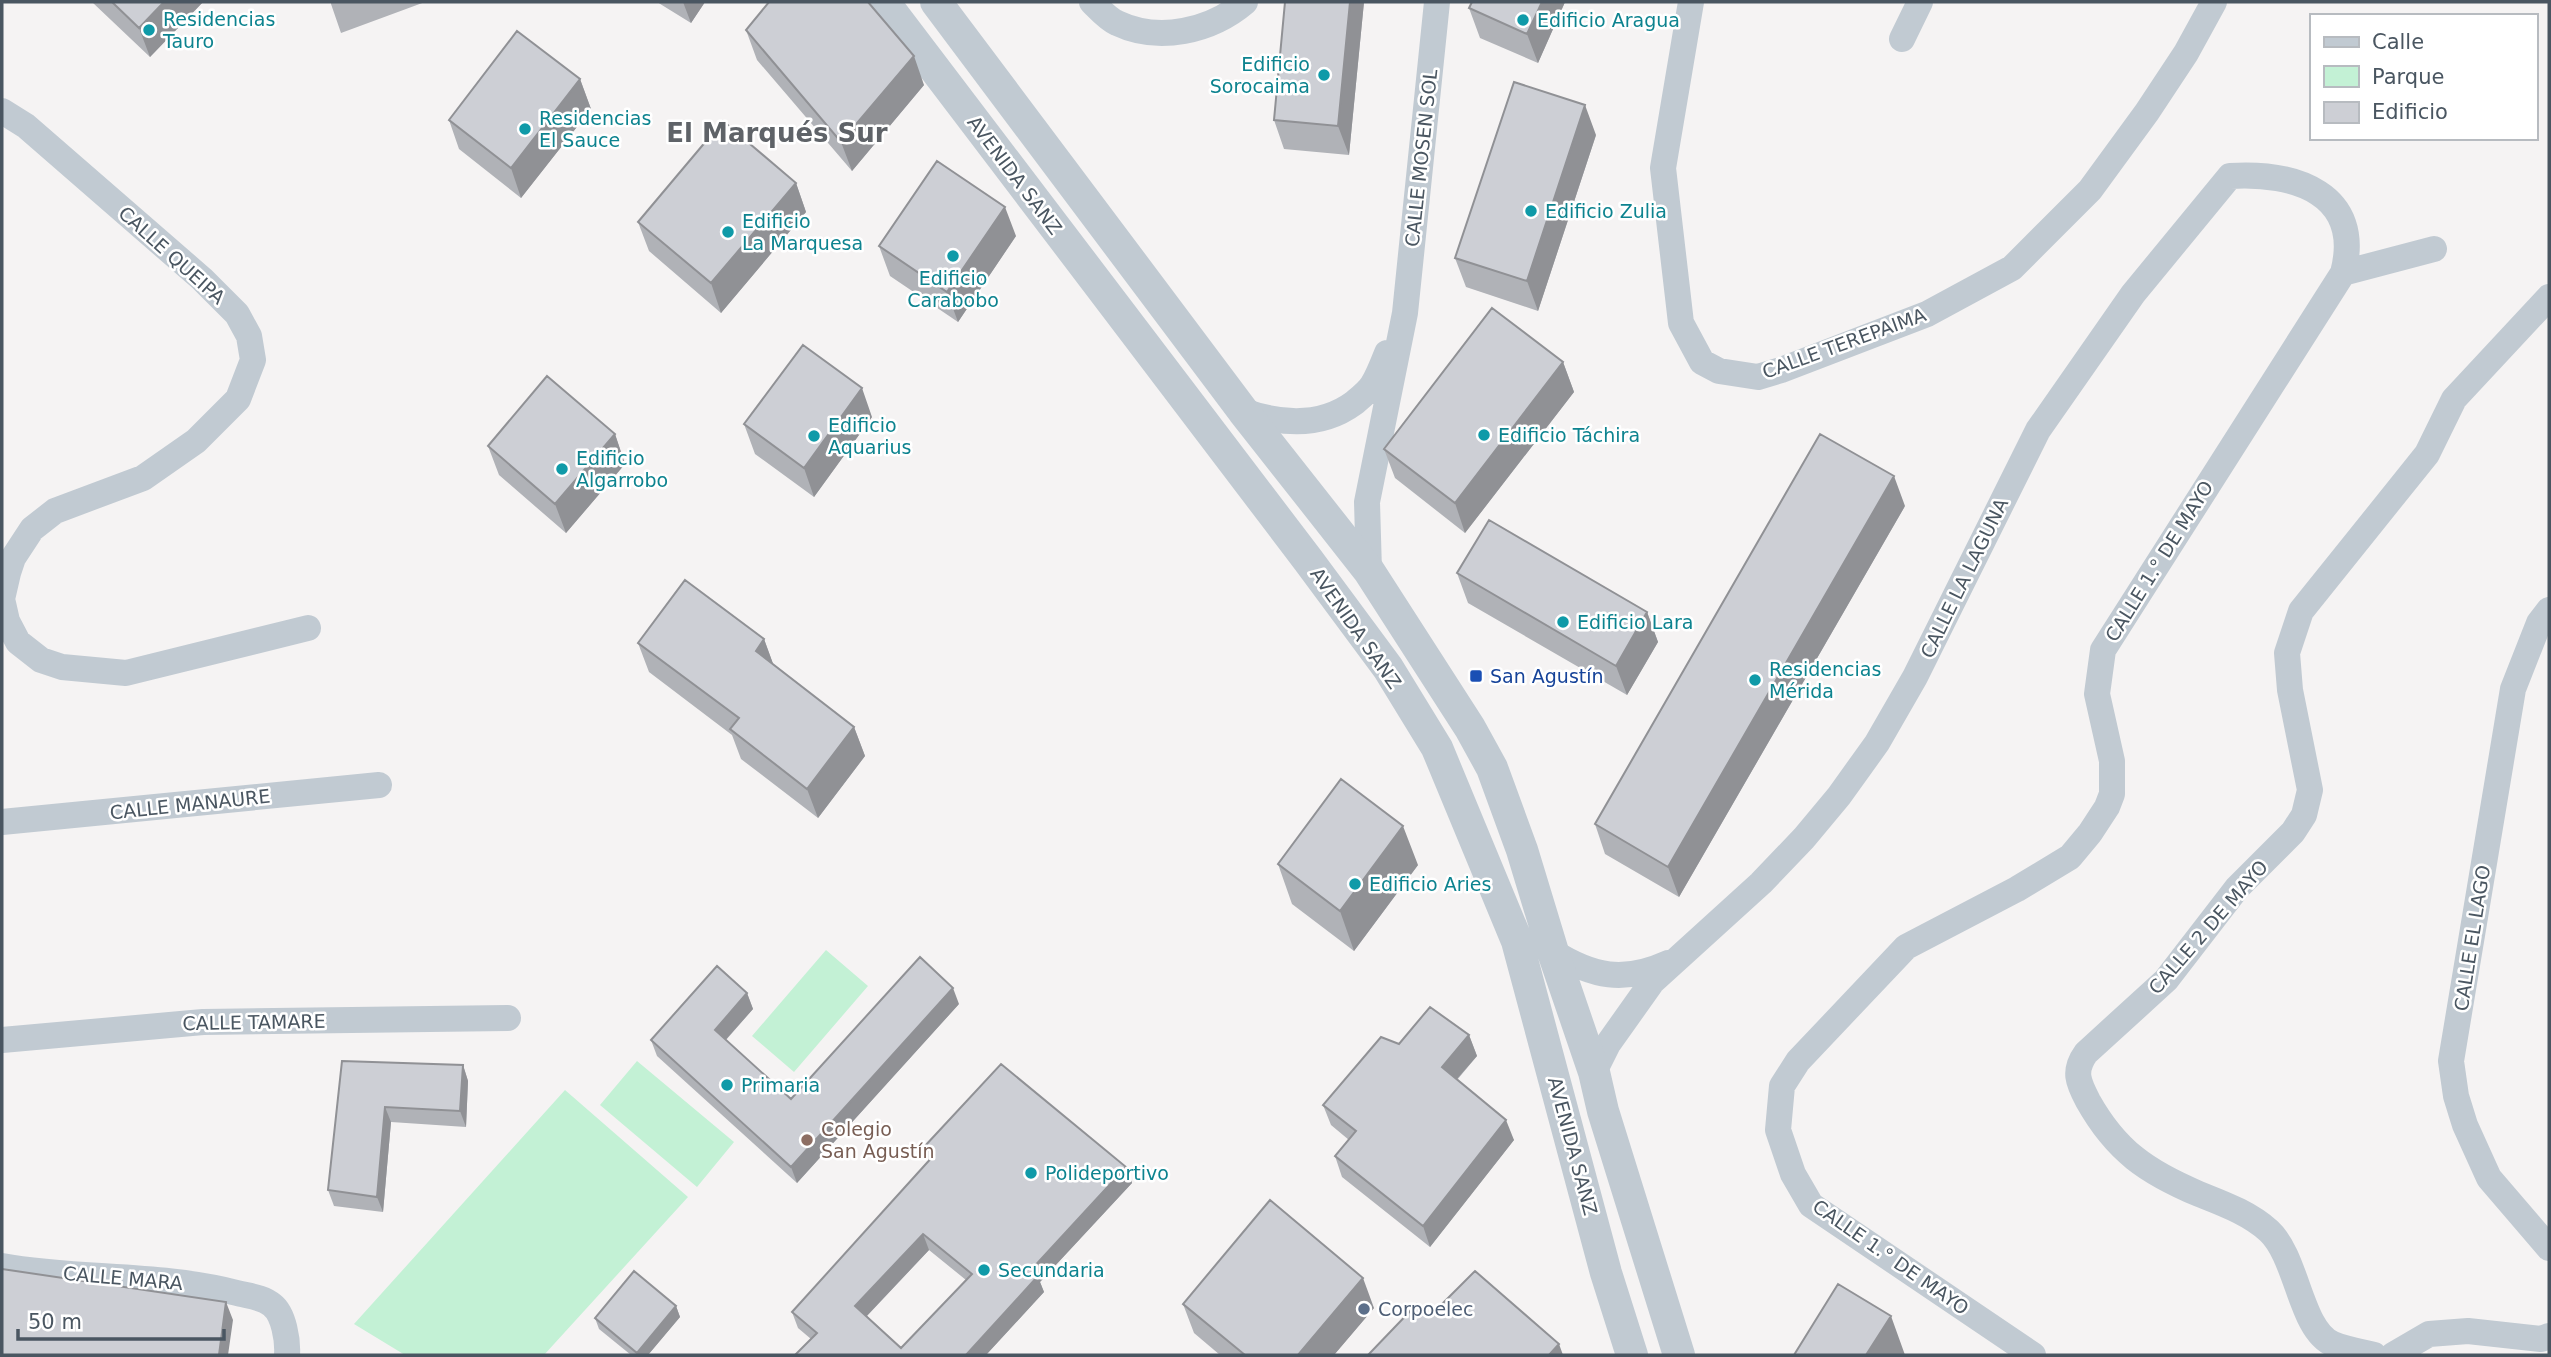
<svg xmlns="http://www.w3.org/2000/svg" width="2551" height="1357" viewBox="0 0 2551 1357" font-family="'DejaVu Sans',sans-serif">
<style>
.green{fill:#c3f1d5}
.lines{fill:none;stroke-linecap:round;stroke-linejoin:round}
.minor{stroke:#c1cad2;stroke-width:26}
.tertiary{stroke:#c1cad2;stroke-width:32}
.wall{fill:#b0b2b7;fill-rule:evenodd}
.shaded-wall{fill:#909195}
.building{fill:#cdcfd5;stroke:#909195;stroke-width:2;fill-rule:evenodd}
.culture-dot{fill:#0f9aa8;stroke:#fff;stroke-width:2.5}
.transit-dot{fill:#1a4fb4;stroke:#fff;stroke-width:2.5}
.education-dot{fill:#8d6e63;stroke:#fff;stroke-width:2.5}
.service-dot{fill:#5c6f8a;stroke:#fff;stroke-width:2.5}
.labels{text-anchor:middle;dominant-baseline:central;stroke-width:5;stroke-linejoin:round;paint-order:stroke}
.culture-label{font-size:19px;fill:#0d838f;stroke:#fff;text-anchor:start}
.street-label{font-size:19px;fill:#4a5661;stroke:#fff}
.transit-label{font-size:19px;fill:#164399;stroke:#fff;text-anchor:start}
.education-label{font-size:19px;fill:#785e54;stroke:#fff;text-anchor:start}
.service-label{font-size:19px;fill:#4e5e75;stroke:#fff;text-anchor:start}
.district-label{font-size:26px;font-weight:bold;fill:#5f6368;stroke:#fff}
</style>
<rect width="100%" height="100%" fill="#f5f3f3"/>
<path class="green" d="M 826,950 L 868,986 L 794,1072 L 752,1036 Z
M 637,1061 L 734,1142 L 697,1187 L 600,1105 Z
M 565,1090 L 688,1197 L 544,1355 L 405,1355 L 354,1324 Z"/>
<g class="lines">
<path class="minor" d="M 1092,2 C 1099,9 1108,19 1117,23 C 1159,43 1211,31 1245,2
M 1691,2 L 1663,168 L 1681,323 L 1702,362 L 1719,371 L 1758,377 L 1781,370 L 1927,314 L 2012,268 L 2090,190 L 2147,112 L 2186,53 L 2214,2
M 1902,39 L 1920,2
M 2,111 L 26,126 L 202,279 L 237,314 L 249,336 L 253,360 L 238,399 L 196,441 L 143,478 L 55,511 L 32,529 L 13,558 L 8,573 L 2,599 L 7,621 L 18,642 L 41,660 L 62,667 L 126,673 L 308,628
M 1243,411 C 1280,424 1320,428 1354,403 C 1360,398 1369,391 1373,384 C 1379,374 1383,363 1387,353
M 1369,571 L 1367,502 L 1405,313 L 1437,2
M 2549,610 L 2539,623 L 2513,689 L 2451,1061 L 2456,1096 L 2465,1125 L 2489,1178 L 2549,1248
M 2,822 L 379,785
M 1553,952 C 1593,977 1624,983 1668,963
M 2,1040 L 203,1022 L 508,1018
M 1594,1072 L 1608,1044 L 1652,982 L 1761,883 L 1804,838 L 1839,796 L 1877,743 L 1915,677 L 2038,430 L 2133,294 L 2230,176 C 2294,172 2364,193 2343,273 L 2434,249
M 2,1266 C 80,1280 160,1273 237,1293 C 248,1296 263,1297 272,1305 C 284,1314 288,1341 287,1355
M 2033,1355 L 1811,1205 L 1793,1174 L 1778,1130 L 1782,1086 L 1798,1061 L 1906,947 L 2017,889 L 2070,857 L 2090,833 L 2107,807 L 2112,794 L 2112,761 L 2097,694 L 2103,650 L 2343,273
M 2374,1355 C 2361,1352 2345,1349 2333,1344 C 2300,1330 2298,1258 2269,1231 C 2249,1213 2224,1204 2199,1194 C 2147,1172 2116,1151 2088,1101 C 2078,1082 2073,1071 2086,1053 L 2166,980 L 2237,888 L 2293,832 L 2304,815 L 2310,790 L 2290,690 L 2287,653 L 2301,611 L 2427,454 L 2454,399 L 2549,297
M 2393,1355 L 2429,1334 L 2468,1331 L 2541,1339 L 2549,1336"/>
<path class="tertiary" d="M 884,2 L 1308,560 L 1388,668 L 1437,748 L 1517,941 L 1606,1273 L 1632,1355
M 936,2 L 1243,411 L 1369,571 L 1470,728 L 1492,768 L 1522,850 L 1553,952 L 1594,1072 L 1603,1111 L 1679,1355"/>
</g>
<path class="wall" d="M 92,2 L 203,2 L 150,57 Z
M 331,2 L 425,2 L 341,33 L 331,4 Z
M 657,2 L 705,2 L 691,23 Z
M 1285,2 L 1364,2 L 1349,155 L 1284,149 L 1274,120 Z
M 1472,2 L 1565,2 L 1538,63 L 1480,38 L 1469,8 Z
M 746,30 L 924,85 L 852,171 L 757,60 Z
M 580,79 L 591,109 L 521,198 L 459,149 L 449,120 Z
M 1596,135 L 1538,311 L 1466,287 L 1455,258 Z
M 796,183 L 806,212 L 721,313 L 649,251 L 638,222 Z
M 1016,236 L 958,322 L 890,276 L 879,246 Z
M 1563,362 L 1574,392 L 1465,533 L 1395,478 L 1384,449 Z
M 872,417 L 814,497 L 755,454 L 744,424 Z
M 615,434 L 625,464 L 566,533 L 499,475 L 488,446 Z
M 1905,506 L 1679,897 L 1605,854 L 1595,824 Z
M 1457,573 L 1647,612 L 1658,642 L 1627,695 L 1468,603 Z
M 764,639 L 773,664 L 854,727 L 865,756 L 818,818 L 741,759 L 732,735 L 649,672 L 638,643 Z
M 1278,864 L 1418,865 L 1354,951 L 1292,904 Z
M 747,993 L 753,1009 L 726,1040 L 791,1099 L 959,1004 L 797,1183 L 657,1056 L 651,1040 Z
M 1469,1035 L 1477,1056 L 1457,1080 L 1514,1140 L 1430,1247 L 1342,1177 L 1335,1156 L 1349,1140 L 1331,1125 L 1323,1105 L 1399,1044 Z
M 342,1061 L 463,1065 L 468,1081 L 466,1127 L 391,1122 L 383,1212 L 334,1206 L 328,1190 Z
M 924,1147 L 1126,1167 L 1132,1183 L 1040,1282 L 1044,1292 L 986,1355 L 795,1355 L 811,1339 L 798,1328 L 792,1312 L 929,1160 ZM 929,1250 L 966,1280 L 901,1348 L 867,1316 Z
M 1183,1304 L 1374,1308 L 1334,1355 L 1220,1355 L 1194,1333 Z
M 676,1306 L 680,1317 L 648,1355 L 631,1355 L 599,1329 L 595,1318 Z"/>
<path class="shaded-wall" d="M 164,2 L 203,2 L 150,57 L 139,28 Z
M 683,2 L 705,2 L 691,23 Z
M 1350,2 L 1364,2 L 1349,155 L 1338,126 Z
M 1542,2 L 1565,2 L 1538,63 L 1527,34 Z
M 914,56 L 924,85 L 852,171 L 841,142 Z
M 580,79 L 591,109 L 521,198 L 511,168 Z
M 1585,105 L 1596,135 L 1538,311 L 1527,281 Z
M 796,183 L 806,212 L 721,313 L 711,283 Z
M 1005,207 L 1016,236 L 958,322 L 947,292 Z
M 1563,362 L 1574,392 L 1465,533 L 1455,503 Z
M 862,388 L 872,417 L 814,497 L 804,468 Z
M 615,434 L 625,464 L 566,533 L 555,504 Z
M 1894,476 L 1905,506 L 1679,897 L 1668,867 Z
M 1647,612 L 1658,642 L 1627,695 L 1616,666 Z
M 764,639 L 775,669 L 756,651 Z
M 854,727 L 865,756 L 818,818 L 807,789 Z
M 1403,826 L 1418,865 L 1354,951 L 1340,911 Z
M 953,988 L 959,1004 L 797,1183 L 791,1167 Z
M 747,993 L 753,1009 L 721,1045 L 715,1030 Z
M 1469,1035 L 1477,1056 L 1449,1088 L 1442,1067 Z
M 463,1065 L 468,1081 L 466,1127 L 460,1111 Z
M 385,1107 L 391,1122 L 383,1212 L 377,1197 Z
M 1506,1120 L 1514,1140 L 1430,1247 L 1423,1226 Z
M 1126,1167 L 1132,1183 L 1040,1282 L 1044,1292 L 986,1355 L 966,1355 L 1031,1270 Z
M 923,1234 L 929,1250 L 861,1322 L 855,1306 Z
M 1363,1278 L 1374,1308 L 1334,1355 L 1298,1355 Z
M 226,1302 L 233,1320 L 228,1355 L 219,1355 Z
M 676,1306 L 680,1317 L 648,1355 L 638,1355 L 637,1353 Z
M 1891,1316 L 1905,1355 L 1866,1355 Z
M 1559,1344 L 1563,1355 L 1549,1355 Z"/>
<path class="building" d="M 112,2 L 164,2 L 139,28 Z
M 769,2 L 868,2 L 914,56 L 841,142 L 746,30 Z
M 1285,2 L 1350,2 L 1338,126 L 1274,120 Z
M 1472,2 L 1542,2 L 1527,34 L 1469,8 Z
M 517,31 L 580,79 L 511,168 L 449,120 Z
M 1514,82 L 1585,105 L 1527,281 L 1455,258 Z
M 723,121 L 796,183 L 711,283 L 638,222 Z
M 937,161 L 1005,207 L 947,292 L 879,246 Z
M 1492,308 L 1563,362 L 1455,503 L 1384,449 Z
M 803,345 L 862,388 L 804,468 L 744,424 Z
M 547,376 L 615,434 L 555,504 L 488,446 Z
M 1820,434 L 1894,476 L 1668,867 L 1595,824 Z
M 1489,520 L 1647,612 L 1616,666 L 1457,573 Z
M 685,580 L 764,639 L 756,651 L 854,727 L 807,789 L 730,729 L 739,718 L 638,643 Z
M 1341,779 L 1403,826 L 1340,911 L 1278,864 Z
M 920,957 L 953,988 L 791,1167 L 651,1040 L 717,966 L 747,993 L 715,1030 L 791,1099 Z
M 1430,1007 L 1469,1035 L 1442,1067 L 1506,1120 L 1423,1226 L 1335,1156 L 1356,1131 L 1323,1105 L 1381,1037 L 1399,1044 Z
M 342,1061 L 463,1065 L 460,1111 L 385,1107 L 377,1197 L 328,1190 Z
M 1001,1064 L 1126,1167 L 1031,1270 L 1038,1276 L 966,1355 L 795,1355 L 817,1333 L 792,1312 L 934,1155 L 924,1147 ZM 923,1234 L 972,1274 L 901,1348 L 855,1306 Z
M 1270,1200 L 1363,1278 L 1298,1355 L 1245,1355 L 1183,1304 Z
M 2,1269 L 226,1302 L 219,1355 L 2,1355 Z
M 634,1271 L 676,1306 L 637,1353 L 595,1318 Z
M 1475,1271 L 1559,1344 L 1549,1355 L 1371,1355 L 1369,1354 L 1417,1304 L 1430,1316 Z
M 1838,1284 L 1891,1316 L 1866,1355 L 1794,1355 Z"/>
<g class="culture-dot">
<circle cx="1523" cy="20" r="7"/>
<circle cx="149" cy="30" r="7"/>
<circle cx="1324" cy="75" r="7"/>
<circle cx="525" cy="129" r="7"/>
<circle cx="1531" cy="211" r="7"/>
<circle cx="728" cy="232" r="7"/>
<circle cx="953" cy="256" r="7"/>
<circle cx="1484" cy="435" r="7"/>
<circle cx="814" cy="436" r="7"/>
<circle cx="562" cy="469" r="7"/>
<circle cx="1563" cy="622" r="7"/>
<circle cx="1755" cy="680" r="7"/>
<circle cx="1355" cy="884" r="7"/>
<circle cx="727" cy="1085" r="7"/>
<circle cx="1031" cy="1173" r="7"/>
<circle cx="984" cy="1270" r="7"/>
</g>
<rect class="transit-dot" x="1469" y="669" width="14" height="14" rx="3.5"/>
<circle class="education-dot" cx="807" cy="1140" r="7"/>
<circle class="service-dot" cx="1364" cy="1309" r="7"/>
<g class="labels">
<g class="culture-label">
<text x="163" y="19">Residencias<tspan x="163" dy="22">Tauro</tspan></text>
<text x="1537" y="20">Edificio Aragua</text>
<text x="1310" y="64" text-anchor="end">Edificio<tspan x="1310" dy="22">Sorocaima</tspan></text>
<text x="539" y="118">Residencias<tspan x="539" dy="22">El Sauce</tspan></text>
<text x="1545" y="211">Edificio Zulia</text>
<text x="742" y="221">Edificio<tspan x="742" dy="22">La Marquesa</tspan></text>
<text x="953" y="278" text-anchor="middle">Edificio<tspan x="953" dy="22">Carabobo</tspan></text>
<text x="828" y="425">Edificio<tspan x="828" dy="22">Aquarius</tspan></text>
<text x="1498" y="435">Edificio Táchira</text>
<text x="576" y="458">Edificio<tspan x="576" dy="22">Algarrobo</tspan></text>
<text x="1577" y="622">Edificio Lara</text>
<text x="1769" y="669">Residencias<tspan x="1769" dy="22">Mérida</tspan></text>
<text x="1369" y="884">Edificio Aries</text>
<text x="741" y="1085">Primaria</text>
<text x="1045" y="1173">Polideportivo</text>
<text x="998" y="1270">Secundaria</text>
</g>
<g class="street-label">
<text transform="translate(1421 158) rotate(-84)">CALLE MOSEN SOL</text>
<text transform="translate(1015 175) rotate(53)">AVENIDA SANZ</text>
<text transform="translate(172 255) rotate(42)">CALLE QUEIPA</text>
<text transform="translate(1844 343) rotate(-20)">CALLE TEREPAIMA</text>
<text transform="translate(2159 561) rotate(-58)">CALLE 1.° DE MAYO</text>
<text transform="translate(1964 578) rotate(-64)">CALLE LA LAGUNA</text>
<text transform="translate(1356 628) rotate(55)">AVENIDA SANZ</text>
<text transform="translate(190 804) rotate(-6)">CALLE MANAURE</text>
<text transform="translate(2208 927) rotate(-49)">CALLE 2 DE MAYO</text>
<text transform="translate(2472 938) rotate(-81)">CALLE EL LAGO</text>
<text transform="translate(254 1022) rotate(-1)">CALLE TAMARE</text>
<text transform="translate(1573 1146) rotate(75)">AVENIDA SANZ</text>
<text transform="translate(1891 1257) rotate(35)">CALLE 1.° DE MAYO</text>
<text transform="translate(123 1278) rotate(5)">CALLE MARA</text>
</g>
<g class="transit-label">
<text x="1490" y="676">San Agustín</text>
</g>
<g class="education-label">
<text x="821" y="1129">Colegio<tspan x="821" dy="22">San Agustín</tspan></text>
</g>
<g class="service-label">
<text x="1378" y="1309">Corpoelec</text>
</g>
<g class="district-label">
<text x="777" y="133">El Marqués Sur</text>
</g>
</g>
<rect width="2551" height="1357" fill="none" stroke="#4a5661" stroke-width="7"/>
<rect x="2310" y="14" width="228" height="126" fill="#ffffff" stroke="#b7bbc0" stroke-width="2"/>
<rect x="2324" y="37" width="35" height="10" fill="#c1cad2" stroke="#b7bbc0" stroke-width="2"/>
<text x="2372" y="49" font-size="21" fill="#4a5661">Calle</text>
<rect x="2324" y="66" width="35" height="21" fill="#c3f1d5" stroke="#b7bbc0" stroke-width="2"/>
<text x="2372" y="84" font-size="21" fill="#4a5661">Parque</text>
<rect x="2324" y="102" width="35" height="21" fill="#cdcfd5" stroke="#b7bbc0" stroke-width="2"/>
<text x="2372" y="119" font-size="21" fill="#4a5661">Edificio</text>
<path d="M18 1329v10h206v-10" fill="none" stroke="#4a5661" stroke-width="3.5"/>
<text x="28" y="1329" font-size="21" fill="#4a5661" stroke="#ffffff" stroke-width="5" paint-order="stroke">50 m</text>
</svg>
